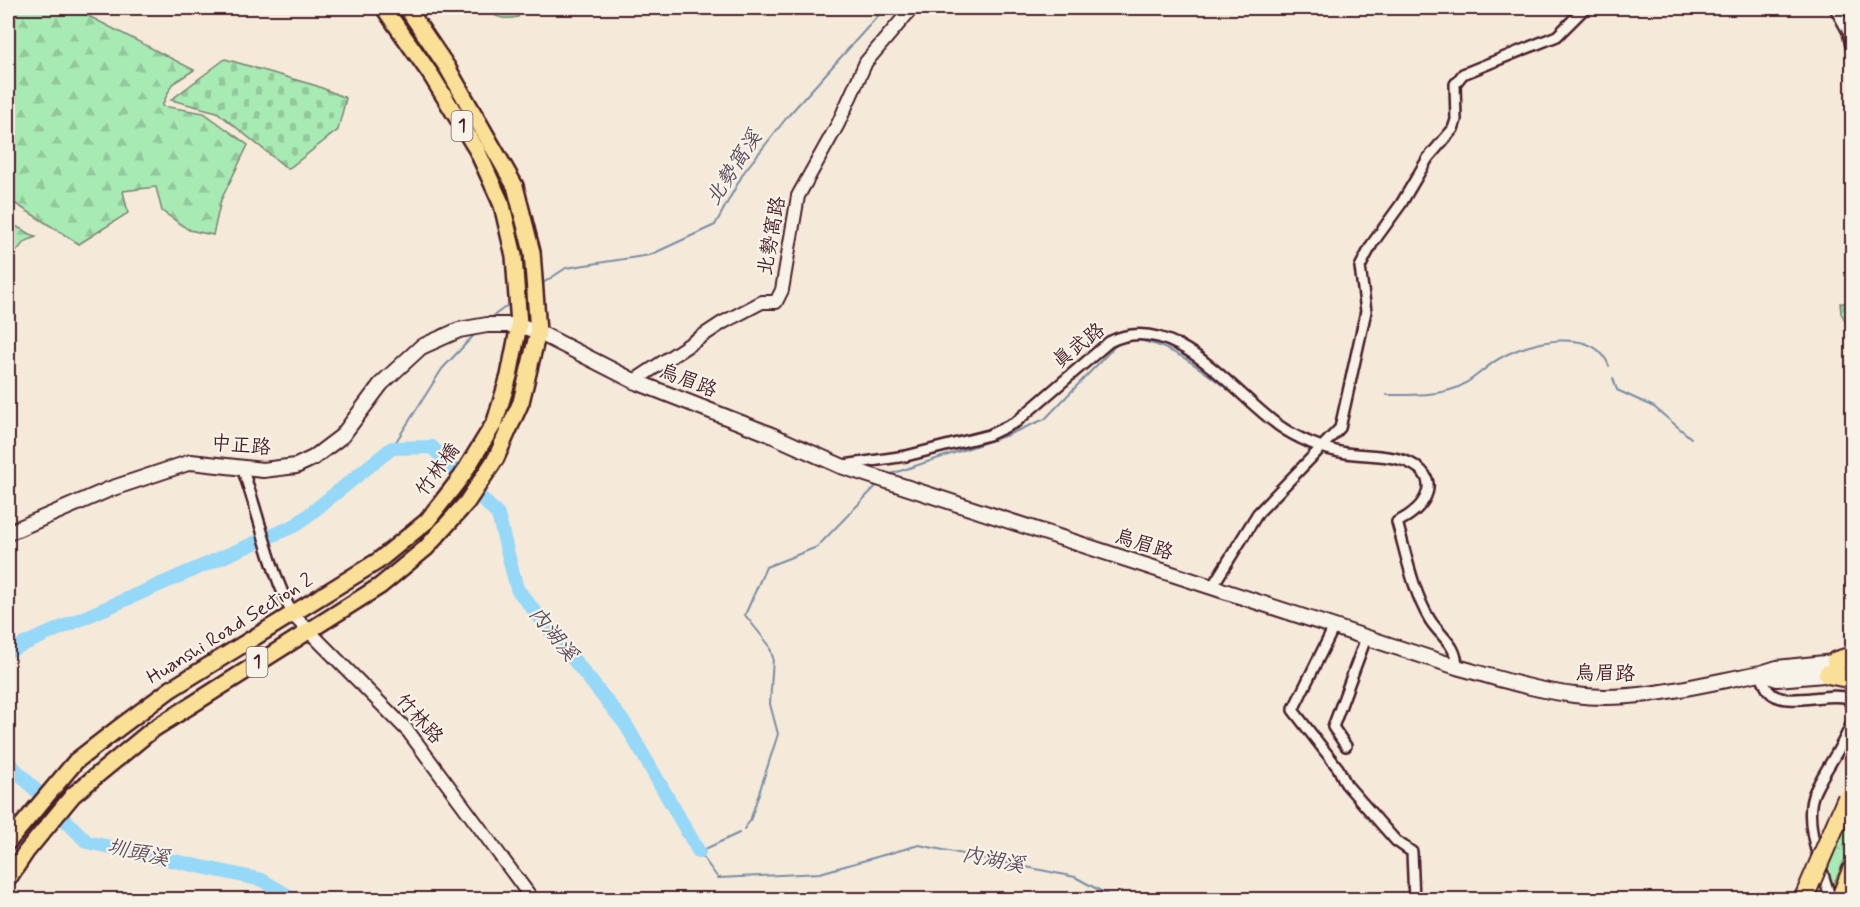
<svg xmlns="http://www.w3.org/2000/svg" width="1860" height="907" viewBox="0 0 1860 907" font-family="Mynerve,'LXGW WenKai TC',sans-serif">
<style>
.grass{fill:url(#grass-tufts);stroke:#798470;stroke-width:1.5}
.forest{fill:url(#forest-firs);stroke:#798470;stroke-width:1.5}
.cemetery{fill:url(#cemetery-stones);stroke:#798470;stroke-width:1.5}
.lines{fill:none;stroke-linecap:round;stroke-linejoin:round}
.stream{stroke:#788ea6;stroke-width:2}
.river{stroke:#96d8f8;stroke-width:14}
.minor-casing{stroke:#4a1f2b;stroke-width:14}
.tertiary-casing{stroke:#4a1f2b;stroke-width:16}
.secondary-casing{stroke:#4a1f2b;stroke-width:18}
.primary-casing{stroke:#4a1f2b;stroke-width:20}
.motorway-casing{stroke:#4a1f2b;stroke-width:22}
.minor{stroke:#f7f3e8;stroke-width:9}
.tertiary{stroke:#f7f3e8;stroke-width:12}
.secondary{stroke:#f7f3e8;stroke-width:14}
.primary{stroke:#fadf96;stroke-width:15}
.motorway{stroke:#fadf96;stroke-width:18}
.motorway-bridge-casing{stroke:#4a1f2b;stroke-width:22;stroke-linecap:butt}
.motorway-bridge{stroke:#fadf96;stroke-width:18}
.labels{text-anchor:middle;dominant-baseline:central;stroke-width:4.5;stroke-linejoin:round;paint-order:stroke}
.shield{fill:#f7f3e8;stroke:#7e5f64;stroke-width:1.5}
.shield-label{font-size:18px;font-weight:bold;fill:#4a1f2b}
.street-label{font-size:20px;fill:#4a1f2b;stroke:#f7f3e8}
.water-label{font-size:21px;font-style:italic;fill:#5d4d5e;stroke:#f7f3e8}
</style>
<defs>
<pattern id="grass-tufts" width="24" height="20" patternUnits="userSpaceOnUse" patternTransform="scale(1.5)"><rect width="24" height="20" fill="#a8eab4"/><path d="M3 7l-1-3M5 7V3M7 7l1-3M15 17l-1-3M17 17v-4M19 17l1-3" fill="none" stroke="#92c89b"/></pattern>
<pattern id="forest-firs" width="22" height="20" patternUnits="userSpaceOnUse" patternTransform="scale(1.5)"><rect width="22" height="20" fill="#a8eab4"/><path d="M5 1l3.5 6h-7zM16 11l3.5 6h-7z" fill="#92c89b"/></pattern>
<pattern id="cemetery-stones" width="16" height="16" patternUnits="userSpaceOnUse" patternTransform="scale(1.5)"><rect width="16" height="16" fill="#a8eab4"/><path d="M2 7V4a2 2 0 0 1 4 0v3zM10 15v-3a2 2 0 0 1 4 0v3z" fill="#92c89b"/></pattern>
</defs>
<rect width="100%" height="100%" fill="#f5e9d9"/>
<filter id="ink" filterUnits="userSpaceOnUse"><feTurbulence type="fractalNoise" baseFrequency=".0167" numOctaves="2"/><feDisplacementMap in="SourceGraphic" scale="12" xChannelSelector="R" yChannelSelector="G"/><feConvolveMatrix kernelMatrix="1 2 1 2 8 2 1 2 1" color-interpolation-filters="sRGB"/></filter>
<g filter="url(#ink)">
<path class="grass" d="M 1852,805 L 1852,843 L 1827,899 L 1811,900 Z"/>
<path class="forest" d="M 8,8 L 73,8 L 194,70 L 172,84 L 162,106 L 204,113 L 248,145 L 221,200 L 213,235 L 189,230 L 162,211 L 156,187 L 123,191 L 128,213 L 79,244 L 8,199 Z
M 485,8 L 521,8 L 518,17 C 503,20 496,18 485,8 Z
M 8,222 L 36,237 L 24,242 L 8,262 Z"/>
<path class="cemetery" d="M 225,59 L 317,86 L 346,98 L 338,130 L 288,169 L 217,112 L 171,100 Z
M 1840,303 L 1852,303 L 1852,333 L 1841,313 Z"/>
<g class="lines">
<path class="stream" d="M 540,285 L 566,268 L 650,255 L 715,225 L 744,172 L 788,116 L 885,8
M 488,320 L 512,302
M 1131,339 C 1176,344 1209,376 1244,402
M 1613,378 L 1617,390 L 1654,407 L 1691,438
M 1387,395 C 1410,395 1435,396 1456,388 C 1473,382 1486,365 1502,357 C 1530,342 1594,325 1609,366
M 1297,441 L 1309,450
M 392,448 L 442,369 L 476,333
M 885,476 L 1005,436 L 1045,419 L 1116,345
M 744,829 L 750,821 L 778,734 L 770,704 L 773,658 L 769,645 L 745,615 L 766,567 L 817,547 L 879,483
M 739,833 L 699,852 L 718,878 L 820,873 L 919,845 L 1075,877 L 1117,900"/>
<path class="river" d="M 8,651 L 296,525 L 392,448 L 432,447 L 498,515 L 517,589 L 626,725 L 699,852
M 8,762 L 87,842 L 262,880 L 295,900"/>
<defs>
<path id="minor" d="M 1835,8 L 1848,32 L 1852,51
M 844,465 L 906,456 L 989,435 L 1016,422 L 1109,342 C 1173,309 1232,392 1278,425 C 1296,438 1324,450 1346,453 C 1365,456 1387,454 1405,461 C 1445,476 1427,509 1397,522 C 1406,554 1413,592 1430,620 C 1442,638 1457,645 1457,667
M 242,468 C 260,517 269,568 293,615
M 1212,587 L 1258,513 L 1340,428 L 1366,311 L 1360,267 L 1372,244 L 1401,204 L 1428,158 L 1453,129 L 1456,120 L 1455,84 L 1463,74 L 1557,36 L 1585,8
M 1334,627 L 1293,710 L 1338,768 L 1346,784 L 1396,841 L 1412,852 L 1414,900
M 1761,673 C 1763,679 1765,687 1769,691 C 1783,709 1827,691 1848,698 L 1852,708
M 1346,746 L 1333,727 L 1366,638
M 1831,900 C 1823,871 1801,819 1815,791 C 1826,767 1843,747 1852,722"/>
<path id="tertiary" d="M 634,381 L 722,323 L 762,302 L 776,302 L 782,290 L 798,196 L 838,124 L 866,62 L 912,8
M 293,615 L 408,731 L 533,900"/>
<path id="secondary" d="M 8,533 L 110,489 L 191,462 L 263,470 L 296,466 L 313,458 L 342,436 L 381,384 L 421,347 L 459,330 L 487,325 L 519,325 L 538,332 L 634,381 L 767,433 L 841,466 L 1457,667 C 1496,678 1534,690 1574,695 C 1636,703 1701,684 1761,673 L 1777,668 L 1844,661
M 1761,673 L 1777,679 L 1836,674"/>
<path id="primary" d="M 8,842 L 76,761 L 120,727 L 171,689 L 378,561 L 427,521 L 462,476 L 495,422 L 509,376 L 519,325 L 514,256 L 502,205 L 477,150 L 431,75 L 384,8
M 8,879 L 26,852 L 73,795 L 152,730 L 380,586 L 426,548 L 467,502 L 496,458 L 521,402 L 538,332 L 532,252 L 515,186 L 447,67 L 407,8"/>
<path id="motorway" d="M 1836,661 L 1852,656
M 1828,674 L 1852,679
M 1840,900 L 1852,870"/>
</defs>
<use href="#minor" class="minor-casing"/>
<use href="#tertiary" class="tertiary-casing"/>
<use href="#secondary" class="secondary-casing"/>
<use href="#primary" class="primary-casing"/>
<use href="#motorway" class="motorway-casing"/>
<use href="#minor" class="minor"/>
<use href="#tertiary" class="tertiary"/>
<use href="#secondary" class="secondary"/>
<use href="#primary" class="primary"/>
<use href="#motorway" class="motorway"/>
<defs>
<path id="motorway-bridge" d="M 1803,900 L 1847,798"/>
</defs>
<use href="#motorway-bridge" class="motorway-bridge-casing"/>
<use href="#motorway-bridge" class="motorway-bridge"/>
</g>
</g>
<g class="labels">
<g class="shield">
<rect x="451.5" y="111" width="21" height="30" rx="4.5"/>
<rect x="246.5" y="647" width="21" height="30" rx="4.5"/>
</g>
<g class="shield-label">
<text x="462" y="126">1</text>
<text x="257" y="662">1</text>
</g>
<g class="street-label">
<text transform="translate(772 236) rotate(-80)">北勢窩路</text>
<text transform="translate(1079 346) rotate(-38)">真武路</text>
<text transform="translate(688 381) rotate(21)">烏眉路</text>
<text transform="translate(241 446) rotate(5)">中正路</text>
<text transform="translate(438 470) rotate(-54)">竹林橋</text>
<text transform="translate(1144 545) rotate(18)">烏眉路</text>
<text transform="translate(230 629) rotate(-32)">Huanshi Road Section 2</text>
<text transform="translate(1605 674) rotate(1)">烏眉路</text>
<text transform="translate(419 719) rotate(48)">竹林路</text>
</g>
<g class="water-label">
<text transform="translate(734 168) rotate(-57)">北勢窩溪</text>
<text transform="translate(553 634) rotate(51)">內湖溪</text>
<text transform="translate(138 853) rotate(12)">圳頭溪</text>
<text transform="translate(993 860) rotate(11)">內湖溪</text>
</g>
</g>
<rect width="1860" height="907" fill="none" stroke="#f7f3e8" stroke-width="30"/>
<rect x="15" y="15" width="1830" height="877" fill="none" stroke="#4a1f2b" stroke-width="2" filter="url(#ink)"/>
</svg>
